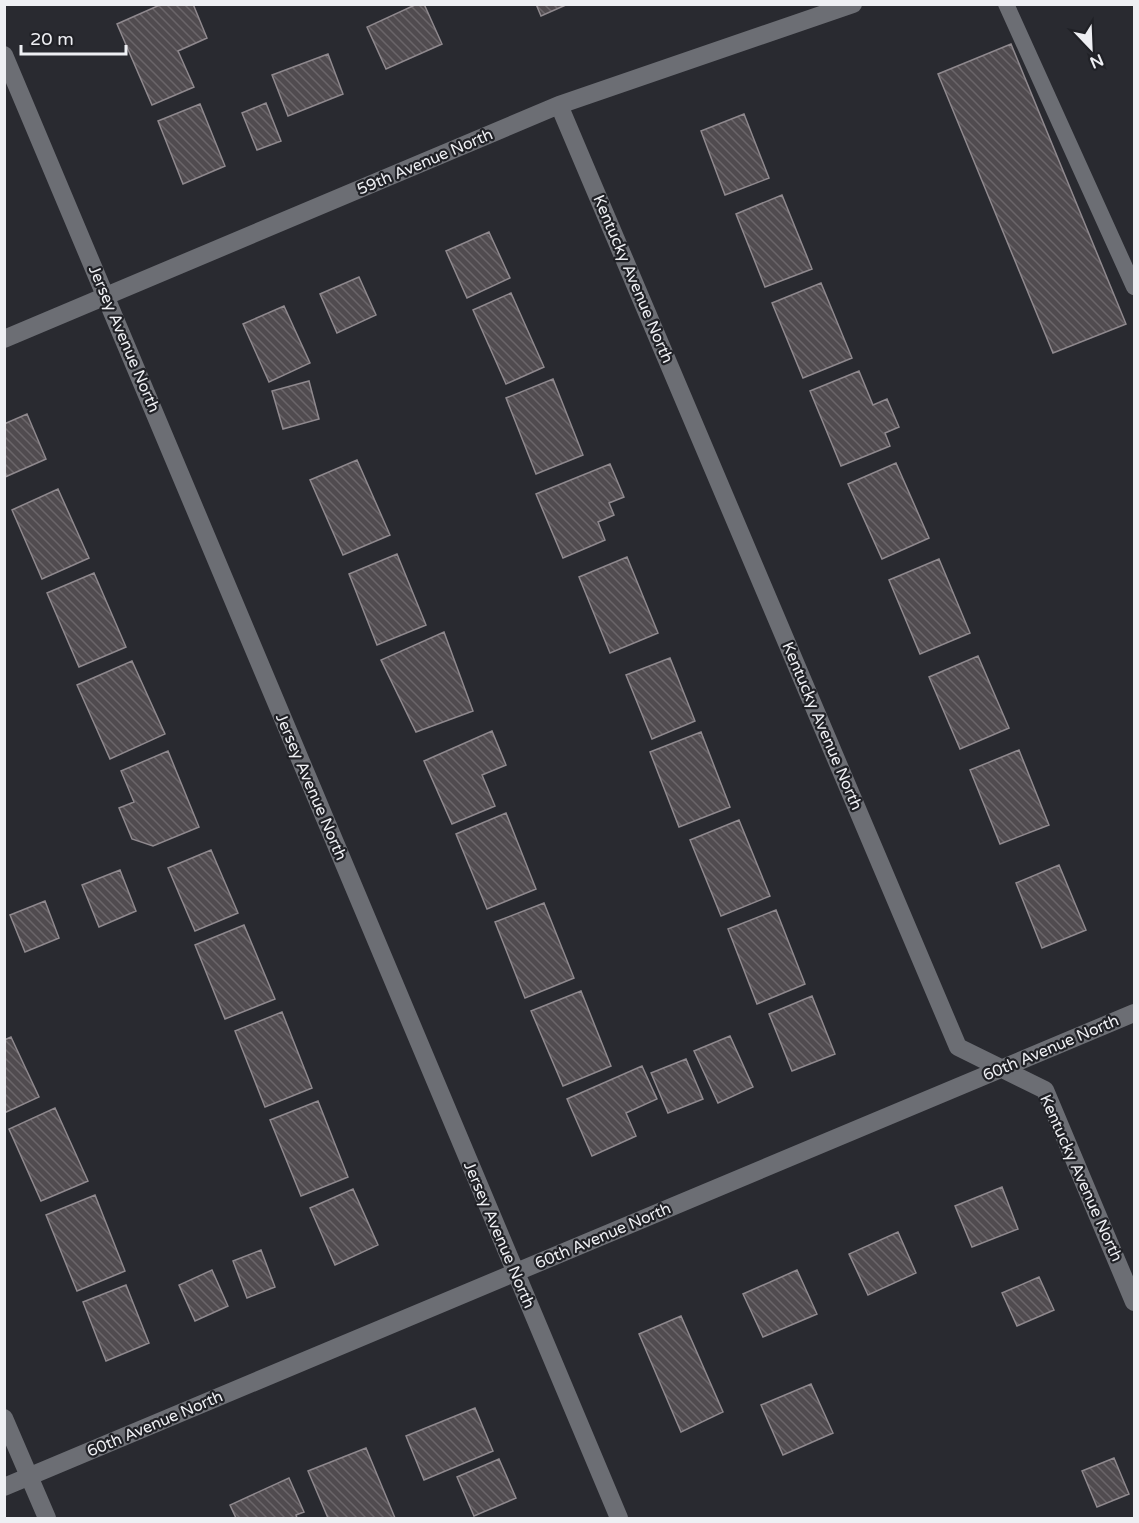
<svg xmlns="http://www.w3.org/2000/svg" width="1139" height="1523" viewBox="0 0 1139 1523" font-family="'Varela Round',sans-serif">
<style>
.building{fill:url(#building-back-hatch);stroke:#8f898e;stroke-width:1.5}
.lines{fill:none;stroke-linecap:round;stroke-linejoin:round}
.lane{stroke:#6c6e74;stroke-width:16}
.street{stroke:#6c6e74;stroke-width:18}
.labels{text-anchor:middle;dominant-baseline:central;stroke-width:4.5;stroke-linejoin:round;paint-order:stroke}
.street-label{font-size:16px;fill:#eeeff3;stroke:#202126}
</style>
<defs>
<pattern id="building-back-hatch" width="6" height="6" patternUnits="userSpaceOnUse" patternTransform="scale(1.5)"><rect width="6" height="6" fill="#504b4f"/><path d="M-1 5l2 2M0 0l6 6M5-1l2 2" fill="none" stroke="#6a6569"/></pattern>
</defs>
<rect width="100%" height="100%" fill="#292a30"/>
<path class="building" d="M 162,4 L 193,4 L 207,38 L 178,51 L 194,87 L 152,105 L 117,24 Z
M 417,4 L 424,4 L 442,44 L 386,69 L 367,27 Z
M 536,4 L 568,4 L 541,16 Z
M 1011,44 L 1126,324 L 1053,353 L 938,74 Z
M 328,54 L 343,94 L 288,116 L 272,75 Z
M 266,103 L 281,141 L 257,150 L 242,113 Z
M 200,104 L 225,166 L 183,184 L 158,121 Z
M 744,114 L 769,178 L 725,195 L 701,131 Z
M 782,195 L 812,269 L 765,287 L 736,214 Z
M 489,232 L 510,278 L 467,298 L 446,251 Z
M 359,277 L 376,315 L 337,333 L 320,294 Z
M 821,283 L 852,358 L 803,378 L 772,303 Z
M 511,293 L 544,367 L 506,384 L 473,310 Z
M 284,306 L 310,363 L 269,382 L 243,324 Z
M 859,371 L 873,405 L 887,399 L 899,427 L 885,433 L 890,446 L 841,466 L 810,391 Z
M 553,379 L 583,455 L 536,474 L 506,398 Z
M 309,381 L 319,419 L 283,429 L 272,391 Z
M 27,414 L 46,459 L 5,477 L 4,424 Z
M 357,460 L 390,535 L 343,555 L 310,480 Z
M 896,463 L 929,538 L 882,559 L 848,484 Z
M 610,464 L 624,497 L 609,503 L 614,515 L 598,522 L 605,540 L 563,558 L 536,494 Z
M 58,489 L 89,558 L 42,579 L 12,510 Z
M 397,554 L 426,625 L 377,645 L 349,574 Z
M 627,557 L 658,633 L 610,653 L 579,577 Z
M 939,559 L 970,633 L 920,654 L 889,580 Z
M 94,573 L 126,647 L 79,667 L 47,593 Z
M 444,632 L 473,711 L 416,732 L 381,660 Z
M 978,656 L 1009,728 L 960,749 L 929,677 Z
M 670,658 L 695,721 L 652,739 L 626,675 Z
M 132,661 L 165,734 L 110,759 L 77,685 Z
M 492,731 L 506,765 L 482,775 L 495,806 L 452,824 L 424,761 Z
M 701,732 L 730,807 L 679,827 L 650,752 Z
M 1019,750 L 1049,825 L 1000,844 L 970,770 Z
M 168,751 L 199,827 L 153,846 L 132,839 L 119,808 L 134,802 L 121,771 Z
M 506,813 L 536,889 L 487,909 L 456,834 Z
M 739,820 L 770,896 L 721,916 L 690,840 Z
M 211,850 L 238,913 L 195,931 L 168,868 Z
M 1059,865 L 1086,930 L 1042,948 L 1016,883 Z
M 120,870 L 136,911 L 99,927 L 82,885 Z
M 45,901 L 59,938 L 25,952 L 10,915 Z
M 544,903 L 574,978 L 525,998 L 495,922 Z
M 776,910 L 805,984 L 757,1004 L 728,929 Z
M 244,925 L 275,999 L 225,1019 L 195,945 Z
M 581,991 L 611,1066 L 563,1086 L 531,1011 Z
M 812,996 L 835,1054 L 792,1071 L 769,1014 Z
M 282,1012 L 312,1088 L 265,1107 L 235,1031 Z
M 730,1036 L 753,1087 L 718,1103 L 694,1051 Z
M 11,1037 L 39,1097 L 4,1113 L 4,1040 Z
M 686,1059 L 703,1099 L 668,1113 L 651,1073 Z
M 642,1066 L 657,1099 L 626,1113 L 636,1136 L 592,1156 L 567,1099 Z
M 318,1101 L 348,1177 L 301,1196 L 270,1120 Z
M 55,1108 L 88,1181 L 41,1201 L 9,1129 Z
M 1002,1187 L 1018,1229 L 972,1247 L 955,1206 Z
M 353,1189 L 378,1245 L 335,1265 L 310,1208 Z
M 95,1195 L 125,1271 L 77,1291 L 46,1215 Z
M 898,1232 L 916,1273 L 868,1295 L 849,1254 Z
M 261,1250 L 275,1287 L 247,1298 L 233,1261 Z
M 212,1270 L 228,1306 L 195,1321 L 179,1285 Z
M 797,1270 L 817,1314 L 763,1337 L 743,1294 Z
M 1039,1277 L 1054,1310 L 1017,1326 L 1002,1293 Z
M 126,1285 L 149,1343 L 106,1361 L 83,1302 Z
M 681,1316 L 723,1412 L 681,1432 L 639,1334 Z
M 811,1384 L 833,1433 L 783,1455 L 761,1405 Z
M 475,1408 L 493,1451 L 424,1480 L 406,1436 Z
M 366,1448 L 395,1518 L 328,1518 L 308,1471 Z
M 1114,1458 L 1129,1494 L 1097,1507 L 1082,1471 Z
M 499,1459 L 516,1498 L 474,1516 L 457,1477 Z
M 289,1478 L 304,1512 L 296,1515 L 297,1518 L 236,1518 L 230,1505 Z"/>
<g class="lines">
<path class="lane" d="M 1006,4 L 1134,287"/>
<path class="street" d="M 4,55 L 619,1518
M 559,105 L 958,1047 L 1045,1090 L 1134,1302
M 4,339 L 559,105 L 853,4
M 4,1418 L 47,1518
M 4,1487 L 1134,1013"/>
</g>
<g class="labels">
<g class="street-label">
<text transform="translate(425 162) rotate(-23)">59th Avenue North</text>
<text transform="translate(633 279) rotate(67)">Kentucky Avenue North</text>
<text transform="translate(124 339) rotate(67)">Jersey Avenue North</text>
<text transform="translate(822 726) rotate(67)">Kentucky Avenue North</text>
<text transform="translate(311 787) rotate(67)">Jersey Avenue North</text>
<text transform="translate(1051 1048) rotate(-23)">60th Avenue North</text>
<text transform="translate(1081 1178) rotate(66)">Kentucky Avenue North</text>
<text transform="translate(499 1235) rotate(67)">Jersey Avenue North</text>
<text transform="translate(603 1236) rotate(-23)">60th Avenue North</text>
<text transform="translate(155 1424) rotate(-23)">60th Avenue North</text>
</g>
</g>
<rect width="1139" height="1523" fill="none" stroke="#eeeff3" stroke-width="12"/>
<g transform="translate(1091 48) rotate(157)" stroke="#202126" stroke-width="4.5" paint-order="stroke">
<path d="M0-4.5L10 22L0 15L-10 22Z" fill="#eeeff3"/>
<text y="-9" font-size="16" font-weight="bold" text-anchor="middle" fill="#eeeff3">N</text>
</g>
<path d="M21 45v9h105v-9" fill="none" stroke="#eeeff3" stroke-width="3"/>
<text x="30" y="45" font-size="18" fill="#eeeff3" stroke="#202126" stroke-width="4.5" paint-order="stroke">20 m</text>
</svg>
